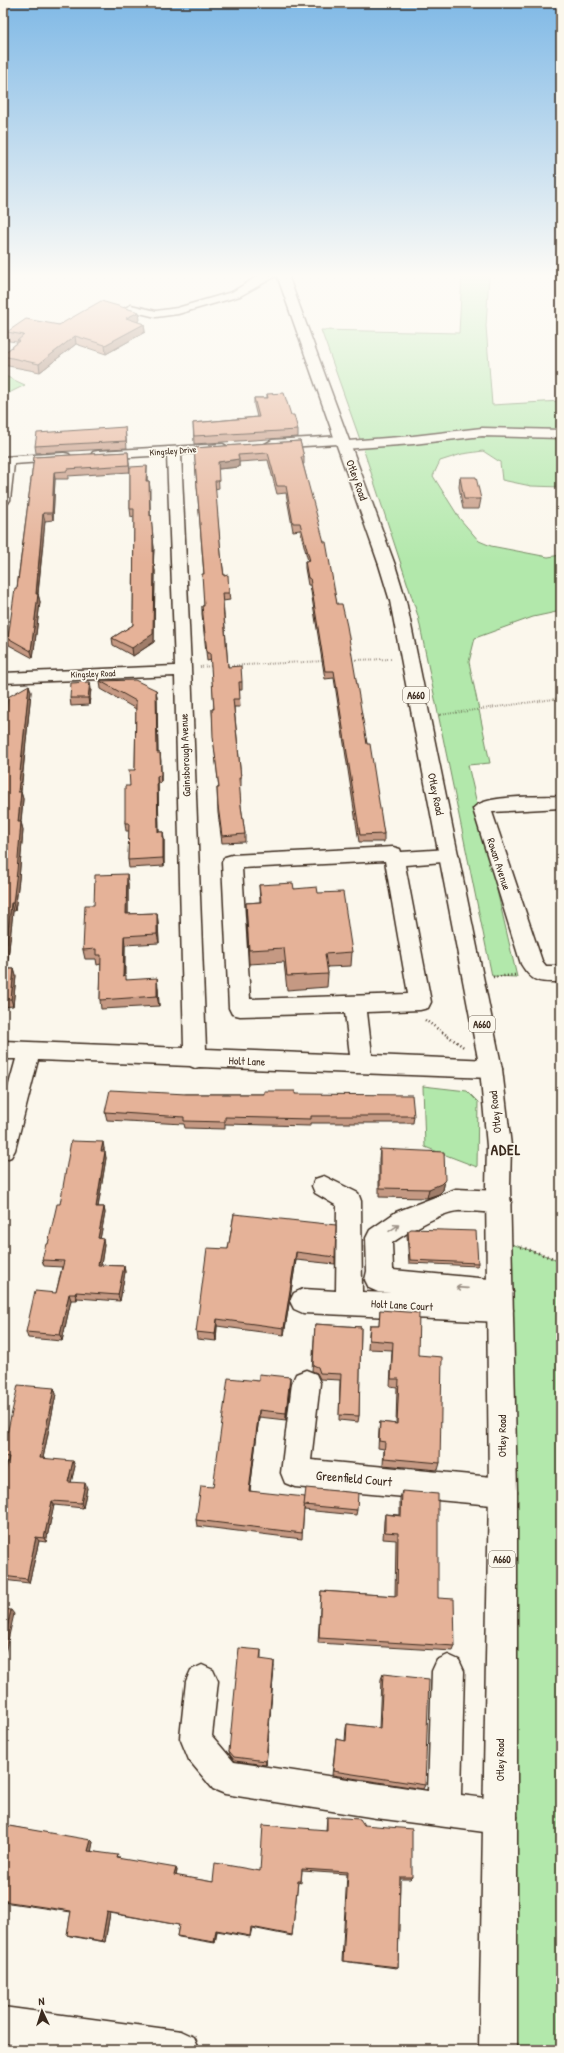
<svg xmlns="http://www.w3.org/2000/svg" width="564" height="2053" font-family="'Patrick Hand',sans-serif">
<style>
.green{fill:#b2e8ab;stroke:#768964}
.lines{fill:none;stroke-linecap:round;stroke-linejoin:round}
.minor-casing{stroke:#3b2a1e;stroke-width:3}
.highway-casing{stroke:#3b2a1e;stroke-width:3}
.path-far2{stroke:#3b2a1e;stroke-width:2;stroke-dasharray:0.5 2;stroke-linecap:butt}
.path-far1{stroke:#3b2a1e;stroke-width:2.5;stroke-dasharray:1 2.5;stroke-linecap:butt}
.path{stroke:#3b2a1e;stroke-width:3;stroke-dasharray:1 3.5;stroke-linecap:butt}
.minor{fill:#fbf7ec;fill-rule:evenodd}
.highway{fill:#fbf7ec;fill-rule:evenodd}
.wall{fill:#c59983;stroke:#3b2a1e}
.shaded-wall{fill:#a07d6a;stroke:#3b2a1e}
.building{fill:#e5b298;stroke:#3b2a1e}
.oneway{stroke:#9b9085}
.labels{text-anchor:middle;stroke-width:3.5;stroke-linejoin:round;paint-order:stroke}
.far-street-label{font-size:9px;fill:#3b2a1e;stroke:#fbf7ec}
.shield{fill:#fbf7ec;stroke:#75685c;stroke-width:1}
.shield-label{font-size:10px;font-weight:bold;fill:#3b2a1e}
.street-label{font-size:11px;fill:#3b2a1e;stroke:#fbf7ec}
.near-street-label{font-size:13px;fill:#3b2a1e;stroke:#fbf7ec}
.district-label{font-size:15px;font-weight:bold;letter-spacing:1px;fill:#3b2a1e;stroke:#fbf7ec}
</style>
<rect width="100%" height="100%" fill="#fbf7ec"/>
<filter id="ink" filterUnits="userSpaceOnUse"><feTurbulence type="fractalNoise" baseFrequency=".025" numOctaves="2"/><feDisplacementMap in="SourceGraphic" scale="8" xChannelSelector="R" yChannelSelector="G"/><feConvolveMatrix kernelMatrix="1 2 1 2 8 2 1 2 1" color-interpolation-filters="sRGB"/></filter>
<g filter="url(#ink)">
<g class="green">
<path d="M462,275h27l-3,51 6,79 69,-4v86l-30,-1 -29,-6 -2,-18 -17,-11 -21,3 -22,7 -7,15 27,43 19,22 12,5 57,11 13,-2v56l-28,6 -58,21 -6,24 21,101 -22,2 49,212 -25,-1 -74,-360 -55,-168 -42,-118 138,3z"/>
<path d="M3,375l22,10 -22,11z"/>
<path d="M423,1086l44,5 11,11 -1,65 -52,-20z"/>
<path d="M500,1240l61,21v789h-63z"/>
</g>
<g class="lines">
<defs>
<g id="minor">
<path d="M260,275h18l-38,21 -62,18 -22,3 -29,-7 -2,-2 6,-3 25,6 21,-3 55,-16z"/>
<path d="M482,428l79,2v8l-79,-2 -69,8 -69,5 -5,-1 -1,-4 -66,4 -7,-4 7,-4 70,-4 5,1 1,4 65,-5z"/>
<path d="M223,444l7,4 -2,3 -47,3 10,214 15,381 144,6 -5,-42 -105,3 -8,-2 -3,-6 -7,-146 3,-5 7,-2 161,-8 7,2 1,3 48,-3 7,2 3,5 -3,5 -51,4 26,137 -3,6 -8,2 -53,2 5,43 119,5 8,3 3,6 -3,6 -8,3 -292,-11 -4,1 -5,-2 -152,-6 -23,90 -4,7 -8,3v-54l13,-47h-13v-18l181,7 -9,-372 -172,7v-10l172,-7 -8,-211 -69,4 -5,-1 -2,-3 2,-3 5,-1zM385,861l23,133 -158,5 -8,-131z"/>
<path d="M64,453l5,1 2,3 -2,3 -55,4 -4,36 -2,3 -5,1v-47z"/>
<path d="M561,796v12l-69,4 50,149 4,5h15v16c-21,0 -28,2 -40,-18l-48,-155c9,-15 70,-12 88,-13z"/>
<path d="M324,1176l34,17 3,8 1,91 29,1 -13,-1 -9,-4 -4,-8 2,-9 -1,-33 4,-8 26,-18 60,-23 43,2 9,3 3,8 -3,8c-16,5 -33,0 -50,1 -17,1 -52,22 -66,32l1,27 107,10 9,4 4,8 -5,9 5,9 -4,9 -9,3 -197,-9 -9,-4 -4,-8 4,-8 9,-4 33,2 1,-85 -22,-13 -3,-7 3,-7z"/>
<path d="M306,1370l10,4 4,9 -9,77 192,18 10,4 4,10 -4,10 -10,4 -208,-19 -10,-4 -4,-10 11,-90 4,-9z"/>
<path d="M448,1655l11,5 5,11 -3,124 39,5 12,5 5,12 -5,12 -12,5 -124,-16 -151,-24 -12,-5 -24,-29 -9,-22 6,-57 5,-11 11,-5 11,5 5,11 -6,55 22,26 194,29 4,-120 5,-11z"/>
<path d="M3,2007l178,24 13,6 6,13h-150l-47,-7z"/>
</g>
<path id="highway" d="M277,275h11l107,290 11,36 96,468 9,77 -1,41 7,305v558h-38l10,-558 -3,-305 1,-41 -7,-77 -90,-468 -11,-36z"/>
</defs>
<use href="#minor" class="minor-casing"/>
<use href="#highway" class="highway-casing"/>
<g class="path-far2">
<path d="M350,660l41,-1"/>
<path d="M226,666l99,-5"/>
<path d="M200,667l13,-1"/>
<path d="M439,715l122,-17"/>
</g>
<g class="path-far1">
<path d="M493,977l22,-2"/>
<path d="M425,1020l40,28"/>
</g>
<path class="path" d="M521,1247l40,14"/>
<use href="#minor" class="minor"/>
<use href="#highway" class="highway"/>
</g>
<g class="wall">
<path d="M140,320l-3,2 7,2 1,8 -39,22 -30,-10 -36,28 -37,-7v-11l14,-11v-1l-8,-1 -2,-9 52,-7z"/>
<path d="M267,394l24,21 7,15v7l-104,7 -1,-21 64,-6 -3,-12v-7h13z"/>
<path d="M125,427l2,21 -91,5 -1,-7z"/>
<path d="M300,441l4,16v7h-1l34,140 30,140 17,90v8h-25l-25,-164 -9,1 -15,-94h-2l-3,-17v-7h3l-8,-31 -7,1 -7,-38 -9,1 -9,-34 -29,2v5l-21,2 1,19 -4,1 6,65 3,22 5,17 1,7 -7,1 5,66 14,15v8h-3l1,17h-6l7,71v8h-2l2,20 4,28v8l-23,1 -4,-30 -1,-25h2l-5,-44 -2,-35h2l-3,-49 -4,1 -5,-47v-8h2v-32l-10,-126z"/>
<path d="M128,452l2,20 17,2v7h2l1,35 4,32 -1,16 2,7 -1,71 -21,14 -20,-11 -1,-7 21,-13 1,-109 -3,1 -1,-8v-37l-62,4v3h-13l-2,41 -8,1 -7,73 2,8 -7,56 -24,-13 -1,-7 9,-50 17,-131z"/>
<path d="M460,477l21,22 -2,10h-16l-4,-22z"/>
<path d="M100,681l56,9 1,8 1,55h2l1,30h-3l1,49h4l1,8v26l-35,2 -1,-8 1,-29h-3l-1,-8 5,-37 5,-16 1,-61 -35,-20z"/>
<path d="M29,685l2,7 -10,100 2,7 -2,23 2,8 -4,49 -4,32h-2l-6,58h7l2,7 -3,30 -10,1v-263z"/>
<path d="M91,689l-2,16 -18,1 -1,-8z"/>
<path d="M128,883v31l29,-1 1,9 1,21 -34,2v31l1,4 32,7 1,19 -58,3 -1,-9 1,-36 -4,1 -1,-6h-11l-2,-9 11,-45z"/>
<path d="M259,885l35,4 24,4 34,59 -1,14 -24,1 1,7 -1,13 -40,3 -3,-28 -35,2 -3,-61 14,-1z"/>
<path d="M186,1094h109l119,22 -1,7h-103v3l-85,-2v5l-40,-1 -1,-4 -77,-4 -2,-8z"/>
<path d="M104,1148v3l2,7 -8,49h6l1,6 -5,26 4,6 -3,20 23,1 1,6 -5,29 -43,-3v2h-6l-9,41 -34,-3 -2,-6 30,-39 6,-26 -18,-1 -2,-6 6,-16 12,-40z"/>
<path d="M380,1149l65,31 -2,10 -4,4 -12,4 -48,-1v-38z"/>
<path d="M234,1214l101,43v7l-39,-4 -12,75 -67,-9 -1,15 -19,-2 -1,-7 32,-83z"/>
<path d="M408,1231l70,32v3l-69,-3 -2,-28z"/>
<path d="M380,1310l38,45 22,108 -2,7 -55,-5 1,-16 -6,-1 1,-18 1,-8 16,2 1,-37 -7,-1 2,-36 -24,-1 1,-16 1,-8h9z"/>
<path d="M315,1324l46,3 -2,89 -1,6 -19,-2 1,-40 -20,-1 -3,-6 -5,-2z"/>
<path d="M290,1377v7l-4,36 -27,-3 -9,74 107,19 -1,5 -52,-5v-4l-2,33 -105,-13 -1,-6 17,-33 46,-106z"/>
<path d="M54,1388l2,6 -13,64 32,8 -4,16 16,6 -4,20 -29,-3 -8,37 -7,-1 -10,42 -26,-3v-99l5,-19 -3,-1 -2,-3v-6z"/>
<path d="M402,1491l36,107 17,48 -2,5 -135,-8 3,-52 74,5 1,-56 -13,-1 1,-18 1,-7 15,1v-17z"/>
<path d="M261,1650v9l13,7 -8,99 -31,-4 -5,-6 -1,-4z"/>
<path d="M383,1674l42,111 -2,4 -91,-14 4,-36 9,2 1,-13 1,-4 32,4 2,-49z"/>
<path d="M327,1817l37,8 48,52 -2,2h-10l-2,88 -2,1 -54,-7 5,-87 -45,-3 -1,12 -3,-1 -6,54 -40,-8 -2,9 -33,-6 -2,12 -36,-6 -2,-1 2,-11 -69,-12 -5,29 -35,-6 -3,-1 4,-23 -68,-10v-77l90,17 -2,9 29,7v1l57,11 -1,6 37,6 47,-11 66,-41z"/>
</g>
<g class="shaded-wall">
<path d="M139,312l1,8 -13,7 -1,-9z"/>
<path d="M144,324l1,8 -39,22 -1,-9z"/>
<path d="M75,336l1,8 -36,28 -1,-8z"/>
<path d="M239,459v8l-21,2v-7z"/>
<path d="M147,466v22l-1,-7z"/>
<path d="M54,472l1,7 -2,41 -1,-7z"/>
<path d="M149,481l1,7v35v-7z"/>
<path d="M43,513l2,8 -8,81 -1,-8z"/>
<path d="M151,515l3,33 -1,23v-7z"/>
<path d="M154,564l1,7 -1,71 -21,14 -1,-8z"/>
<path d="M38,594l2,8 -7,56 -2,-7z"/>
<path d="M90,682l1,7 -2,16 -1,-7z"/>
<path d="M29,685l2,7 -11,107 -2,-7z"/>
<path d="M156,690l1,8 1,63 -1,-8z"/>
<path d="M160,753l1,8v22v-8z"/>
<path d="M157,776l1,7 1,57 -1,-8z"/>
<path d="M21,792l2,7 -3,31 -2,-8z"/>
<path d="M21,822l2,8 -4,49 -4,32 -2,-8z"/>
<path d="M163,832l1,8v26l-1,-8z"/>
<path d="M127,874l1,9v41l-2,-10z"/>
<path d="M11,903l2,8 -7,66 -2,-8z"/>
<path d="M157,913l1,9 1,21 -2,-9z"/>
<path d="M124,936l1,9 -1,40 -1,-9z"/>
<path d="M14,969l2,7 -3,30 -2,-7z"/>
<path d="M157,978l1,9 1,19 -2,-10z"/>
<path d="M103,1142l1,6 -1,9 -2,-6z"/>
<path d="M105,1151l1,7 -9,55 -1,-6z"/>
<path d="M445,1180l-2,10 -4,4 -12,4 2,-9z"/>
<path d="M104,1207l1,6 -6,32 -1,-7z"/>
<path d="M103,1239l1,6 -4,26 -2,-6z"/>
<path d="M296,1252v8l-12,75v-7z"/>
<path d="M124,1266l1,6 -5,29 -2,-6z"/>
<path d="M76,1292l1,6v2l-2,-6z"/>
<path d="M69,1294l2,6 -9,41 -2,-6z"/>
<path d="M217,1319v7l-1,15 -1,-7z"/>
<path d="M290,1377v7l-4,36v-7z"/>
<path d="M54,1388l2,6 -14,69 -2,-5z"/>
<path d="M259,1410v7l-10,80v-6z"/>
<path d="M73,1461l2,5 -5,21 -2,-5z"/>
<path d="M85,1483l2,5 -4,20 -2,-5z"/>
<path d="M52,1501l2,4 -8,37 -2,-4z"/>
<path d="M36,1537l3,4 -10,42 -2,-4z"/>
<path d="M11,1610l3,4 -11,48v-17z"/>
<path d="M274,1661v5l-8,99v-4z"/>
<path d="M91,1840l2,2 -2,11 -3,-2z"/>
<path d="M176,1868l1,2 -1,7 -2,-2z"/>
<path d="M107,1912l3,1 -5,29 -3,-1z"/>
<path d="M216,1930l1,1 -2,12 -1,-1z"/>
</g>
<g class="building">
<path d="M101,301l38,11 -13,6 18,6 -39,21 -30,-9 -36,28 -36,-8v-2l17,-13h-3l7,-6 -17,-3 19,-13 33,6z"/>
<path d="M284,393l7,22h3l4,15 -104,6 -1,-13 66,-6 -5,-19h14l-1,-4z"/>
<path d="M125,427l1,14 -91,5 2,-13z"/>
<path d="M300,441l4,16h-3l23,85h2l11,62h5l5,22 20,118h3l14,90 -24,1 -26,-164h-9l-15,-93h-2l-3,-17h5l-10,-38h-7l-7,-37h-9l-9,-33 -30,2 1,4 -21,3 1,19h-4l6,73 3,22 4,-1 1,18h-7l6,74 13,-1 1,16h-3l1,17h-7l8,79h-2l2,28 4,28 -23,2 -4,-30 -1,-18h2l-6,-51 -1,-28h2l-4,-56h-3l-5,-47h2l-2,-32h2l-10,-126z"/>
<path d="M128,452l1,13 -62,4v2l-13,1 -2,41h-9l-7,81h2l-7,57 -23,-13 7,-50h2l17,-131z"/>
<path d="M147,466l-1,15h3l1,35 1,-1 2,25v24h1l-1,70 -21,14 -20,-10 21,-13 1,-116h-4v-42z"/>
<path d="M460,477h16l5,22h-17z"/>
<path d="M135,680l21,10 1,63h3l1,22 -4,1 1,56h5v26l-35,2 1,-37h-4v-37h5l-1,-16h6l1,-69 -36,-20z"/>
<path d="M90,682l-2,16h-18l1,-15z"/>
<path d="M29,685l-11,107h3l-3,30h3l-4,49 -4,32h-2l-7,66h10l-3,30h-8v-255l5,-47z"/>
<path d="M127,874l-1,40 31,-1v21l-33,2 -1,40 3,-1v5l31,-2v18l-57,4 1,-45h-5v-6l-13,1 2,-45h9l1,-30z"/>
<path d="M293,883l1,6 23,-2 1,6 25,-1 9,60 -27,2 3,20 -41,2 -3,-28 -35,2 -3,-47 15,-1 -2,-17z"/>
<path d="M110,1090l76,4h78v-3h31v3l117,1 2,21h-103v3l-86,-2v5l-41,-1v-4l-79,-5z"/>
<path d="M71,1141l32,1 -2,9h4l-9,56h8l-6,31 5,1 -5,26 26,1 -6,29 -42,-3 -1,2h-6l-9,41 -34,-3 9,-41 21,2 8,-32 -22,-1 4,-16h2l9,-40h3z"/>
<path d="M380,1149l64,3 1,28 -4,4 -12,5 -49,-1z"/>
<path d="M234,1214l102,11 -1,32 -39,-5 -12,76 -67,-9 -2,15 -19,-2 11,-84 21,1z"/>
<path d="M411,1229l65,2 2,32 -68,-3 -2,-29z"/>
<path d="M380,1310l39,3 -1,42 24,2 -2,106 -56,-5 1,-16 -6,-1 1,-19 17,2 2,-45h-8l2,-37 -24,-2 1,-15h9z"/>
<path d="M315,1324l46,3 -2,89 -20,-1 2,-41 -21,-1 -2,-6 -5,-2z"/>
<path d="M259,1374l31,3 -4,36 -27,-3 -10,81 56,6 -3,36 -106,-13 5,-34 12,1 15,-109 31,3z"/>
<path d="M18,1385l36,3 -14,70 33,3 -5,21 17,1 -4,20 -29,-2 -8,37 -8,-1 -9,42 -24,-3v-95l6,-24 -6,-1v-4z"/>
<path d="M306,1488l52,5 -1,17 -53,-5z"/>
<path d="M402,1491l36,3v104l16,1 1,47 -136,-8 2,-47 76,5 1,-63 -13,-1v-18l16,2z"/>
<path d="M3,1609l8,1 -8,35z"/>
<path d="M239,1648l22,2 -1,9 14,2 -8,100 -32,-4 -5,-6z"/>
<path d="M383,1674l46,5 -4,106 -92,-14 3,-32 10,2 1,-17 33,4z"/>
<path d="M327,1817l33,2 4,6 48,4v48h-12l-2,90 -55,-6 5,-89 -46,-3 -1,12h-3l-6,54 -41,-8 -1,9 -34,-6 -2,12 -37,-6 2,-11 -72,-13 -5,29 -35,-6 4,-24 -68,-10v-76l88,15 -3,11 30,4 -1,3 59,10 -2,7 39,7 2,-19 45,8 3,-46 64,5z"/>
</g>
<defs><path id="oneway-shaft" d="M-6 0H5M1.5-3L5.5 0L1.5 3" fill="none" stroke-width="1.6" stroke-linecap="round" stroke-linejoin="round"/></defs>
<g class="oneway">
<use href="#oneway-shaft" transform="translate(394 1228) rotate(-34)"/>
<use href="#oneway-shaft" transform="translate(462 1288) rotate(-176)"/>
</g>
</g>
<linearGradient id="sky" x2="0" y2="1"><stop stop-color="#80b9e6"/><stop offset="0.49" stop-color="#fdfbf6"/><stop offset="1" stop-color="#fdfbf6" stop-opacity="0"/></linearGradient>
<rect width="564" height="563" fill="url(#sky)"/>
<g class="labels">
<g class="far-street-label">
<text transform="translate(173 451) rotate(-4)" y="3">Kingsley Drive</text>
<text transform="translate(93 674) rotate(-2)" y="3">Kingsley Road</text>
</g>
<g class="shield">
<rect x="403" y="687" width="26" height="16" rx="3"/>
<rect x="469" y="1016" width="26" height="16" rx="3"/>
<rect x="489" y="1551" width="26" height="16" rx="3"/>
</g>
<g class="shield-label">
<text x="416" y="699">A660</text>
<text x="482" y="1028">A660</text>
<text x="502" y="1563">A660</text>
</g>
<g class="street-label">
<text transform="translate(357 480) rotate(70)" y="4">Otley Road</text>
<text transform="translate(185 755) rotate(-92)" y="4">Gainsborough Avenue</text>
<text transform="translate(436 794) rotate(78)" y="4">Otley Road</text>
<text transform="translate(499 864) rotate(72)" y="4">Rowan Avenue</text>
<text transform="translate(247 1061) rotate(2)" y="4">Holt Lane</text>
<text transform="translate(495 1112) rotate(-96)" y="4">Otley Road</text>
<text transform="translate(402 1305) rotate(3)" y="4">Holt Lane Court</text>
<text transform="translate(502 1436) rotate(-90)" y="4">Otley Road</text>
<text transform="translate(500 1760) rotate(-90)" y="4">Otley Road</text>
</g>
<g class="near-street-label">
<text transform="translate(354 1478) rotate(5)" y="5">Greenfield Court</text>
</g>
<g class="district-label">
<text x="506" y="1155">ADEL</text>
</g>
</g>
<rect width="564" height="2053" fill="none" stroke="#fbf7ec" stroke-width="16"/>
<rect x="8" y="8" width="548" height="2037" fill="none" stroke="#3b2a1e" stroke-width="1.5" filter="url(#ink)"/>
<g transform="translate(42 2011) rotate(356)" stroke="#fbf7ec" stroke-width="3" paint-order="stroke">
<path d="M0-3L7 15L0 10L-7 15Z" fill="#3b2a1e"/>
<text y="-6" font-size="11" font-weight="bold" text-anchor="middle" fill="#3b2a1e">N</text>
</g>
</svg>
